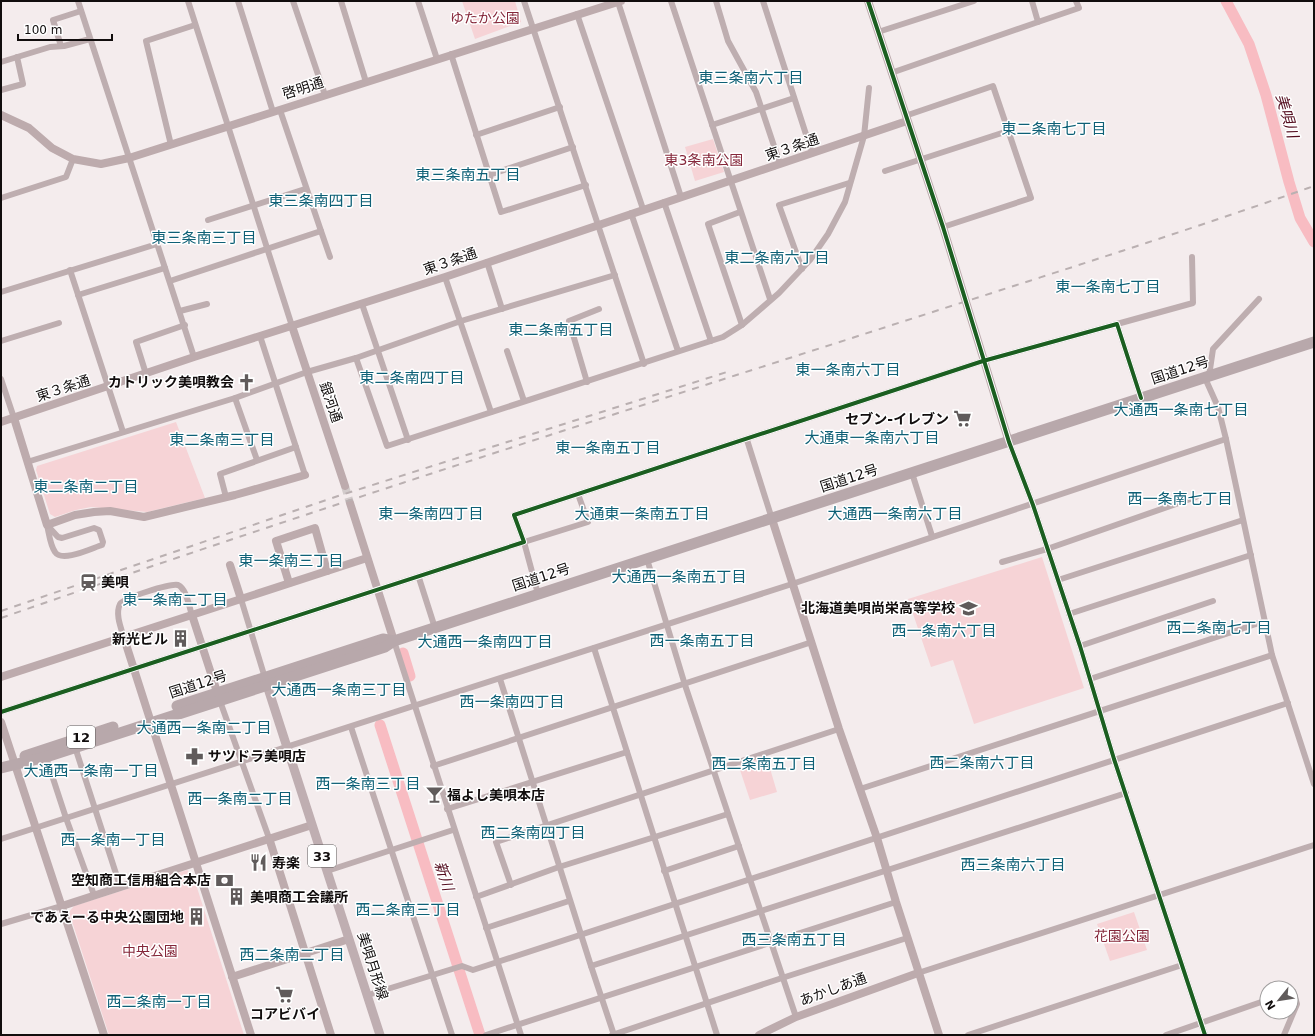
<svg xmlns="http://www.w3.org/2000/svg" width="1315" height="1036" font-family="'DejaVu Sans','Noto Sans JP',sans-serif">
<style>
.green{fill:#f6d3d6}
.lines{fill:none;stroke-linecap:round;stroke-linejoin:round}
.river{stroke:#f8bcc2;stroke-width:11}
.secondary-tunnel{stroke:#d2cbcb;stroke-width:8;stroke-dasharray:8 4;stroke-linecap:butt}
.street{stroke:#beaeb0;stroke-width:6}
.secondary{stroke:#bdabad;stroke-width:8}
.primary{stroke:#bfaeb1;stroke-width:9}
.highway{stroke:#b8a8ab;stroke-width:11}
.rail{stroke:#bab0b1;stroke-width:2;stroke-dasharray:7 7;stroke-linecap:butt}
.cycleway-casing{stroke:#fff;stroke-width:6}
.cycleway{stroke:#1b5e20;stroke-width:4}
.labels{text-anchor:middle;stroke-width:3;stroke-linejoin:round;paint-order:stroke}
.shield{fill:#fff;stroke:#585656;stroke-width:1}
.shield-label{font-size:13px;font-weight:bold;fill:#110d0d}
.park-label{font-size:14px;fill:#85273a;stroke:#fff}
.street-label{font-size:14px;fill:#110d0d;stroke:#fff}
.poi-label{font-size:14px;font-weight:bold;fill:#110d0d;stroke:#fff;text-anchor:end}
.neighbourhood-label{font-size:15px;fill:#0e6076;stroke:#fff}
.water-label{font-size:15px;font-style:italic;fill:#530c1e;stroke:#fff}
</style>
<rect width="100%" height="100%" fill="#f4eced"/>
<g class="green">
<path d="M462,1h53l6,21 -46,17z"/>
<path d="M713,139l11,33 -29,9 -10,-34z"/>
<path d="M176,422l29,76 -58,14 -56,-5 -15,3 -21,7 -5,-3 -14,-44 1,-4z"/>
<path d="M1042,557l42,131 -110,36 -21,-64 -22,7 -23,-68z"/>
<path d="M766,755l11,37 -27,8 -12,-36z"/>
<path d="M187,870l6,5 51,160h-135l-40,-123 5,-6z"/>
<path d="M1134,912l13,38 -37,11 -13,-37z"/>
</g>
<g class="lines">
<g class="river">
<path d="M1226,1l23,43 17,51 23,87 11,36 14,24"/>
<path d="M403,653l7,23"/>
<path d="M380,725l100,310"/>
</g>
<path class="secondary-tunnel" d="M345,486l5,17"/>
<g class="street">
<path d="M78,1l116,356"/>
<path d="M188,1l104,325"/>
<path d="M238,1l35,111"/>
<path d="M293,1l32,94"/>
<path d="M341,1l25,81"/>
<path d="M418,1l19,58"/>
<path d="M524,1l120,363"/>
<path d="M671,1l99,298"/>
<path d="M716,1l12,40 28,51 24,72"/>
<path d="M763,1l49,152"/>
<path d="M618,2l63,195"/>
<path d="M577,14l66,195"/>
<path d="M1038,22l41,-14 -3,-7"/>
<path d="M878,32l96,-31"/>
<path d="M61,46l-8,-26 28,-9"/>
<path d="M451,54l50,158 85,-27"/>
<path d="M1,62l49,-15 14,-1 26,-7"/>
<path d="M891,73l147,-51 -6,-21"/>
<path d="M1,90l22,-6 -6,-27"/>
<path d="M905,116l88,-30 38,112 -88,29"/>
<path d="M712,125l82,-27"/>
<path d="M476,135l84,-28"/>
<path d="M171,145l-25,-104 49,-16"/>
<path d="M885,171l123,-40"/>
<path d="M489,175l84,-28"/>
<path d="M1,198l65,-21 7,-18"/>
<path d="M664,202l47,139"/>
<path d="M740,212l-32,12 34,101"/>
<path d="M631,213l47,138"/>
<path d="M208,220l97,-31"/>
<path d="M321,231l9,26"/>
<path d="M487,262l15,47"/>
<path d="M802,269l-23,-64 70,-22"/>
<path d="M70,270l53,162"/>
<path d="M445,277l46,135"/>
<path d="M170,281l151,-50 -41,-121"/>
<path d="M1,292l156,-48"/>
<path d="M78,295l87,-27"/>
<path d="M362,304l46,136"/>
<path d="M180,311l27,-7"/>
<path d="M1117,324l76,-21 -1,-46"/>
<path d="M260,336l45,139"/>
<path d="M1,341l58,-18"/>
<path d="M507,351l17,50"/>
<path d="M356,358l31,88 336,-109 19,-12 37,-32 31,-33 18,-26 17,-32 19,-66 5,-48"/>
<path d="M146,374l-10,-32 49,-17"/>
<path d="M1209,376l4,-27 46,-50"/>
<path d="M1205,378l13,29 8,32 46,216 42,129"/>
<path d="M1,379l13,39"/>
<path d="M587,382l-18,-61 30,-12"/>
<path d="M235,398l22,62"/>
<path d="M747,440l25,79"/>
<path d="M1009,442l24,63 47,141 34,113 91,276"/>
<path d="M27,462l208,-64 72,-26 49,-14 105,-37 154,-46"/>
<path d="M912,473l20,63"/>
<path d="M226,497l-6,-23 76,-27"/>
<path d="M47,525l11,12 4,1 32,-10 5,2 4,12 -1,3c-10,3 -40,18 -47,7 -5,-7 -6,-19 -8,-27z"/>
<path d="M647,559l38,126 111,332"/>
<path d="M1002,562l45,-13 149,-52"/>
<path d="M419,578l16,50"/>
<path d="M1058,580l185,-60"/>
<path d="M538,594l-14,-52 64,-20 -10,-28"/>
<path d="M241,599l24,79"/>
<path d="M1069,614l182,-59"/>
<path d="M124,638c-3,-10 -9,-24 -4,-34 3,-6 51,-21 58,-19 9,4 11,22 14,30"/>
<path d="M394,641l127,394"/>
<path d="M1080,646l133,-45"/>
<path d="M594,648l123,387"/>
<path d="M500,679l91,287"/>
<path d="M1090,679l175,-58"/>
<path d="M220,701l49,137"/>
<path d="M1,712l523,-170 -10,-27 469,-154 134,-37 24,74"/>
<path d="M351,727l101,308"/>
<path d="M75,747l45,139"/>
<path d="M46,757l20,61 28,77"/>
<path d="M433,766l379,-124"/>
<path d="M860,789l412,-134"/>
<path d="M447,809l180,-57"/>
<path d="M1,839l791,-255 434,-145"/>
<path d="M327,871l126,-41"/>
<path d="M664,871l75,-25"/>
<path d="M511,885l-15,-43 343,-113"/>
<path d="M476,897l83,-30 169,-53"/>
<path d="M1,924l61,-18"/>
<path d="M486,928l83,-27"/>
<path d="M918,973l396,-128"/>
<path d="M368,995l94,-29 11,4 815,-267"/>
<path d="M486,1035l410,-133"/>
<path d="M612,1035l170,-57 125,-40"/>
<path d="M614,1035l-23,-69 535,-173"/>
<path d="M968,1035l214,-70"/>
<path d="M1166,1035l101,-35"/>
<path d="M1284,1035l13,-31 -4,-13 -2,1"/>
</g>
<g class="secondary">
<path d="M868,1l75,226 66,215"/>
<path d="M1,115l28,13 23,20 21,11 28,5 28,-6 492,-157"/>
<path d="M292,326l53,160"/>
<path d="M14,418l33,107 28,-10 19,-3 16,-1 34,6 91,-22 70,-20"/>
<path d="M1,422l193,-65 251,-80 462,-156"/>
<path d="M350,503l44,138"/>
<path d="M772,519l67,210 38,109 19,64 43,133"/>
<path d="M230,565l11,34"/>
<path d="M289,583l-13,-42 39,-13 12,43"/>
<path d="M192,615l27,83"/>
<path d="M124,638l127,397"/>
<path d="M1,677l366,-119"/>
<path d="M1,722l103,313"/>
<path d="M269,838l62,197"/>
<path d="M62,906l250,-81"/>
<path d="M232,977l117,-38"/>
<path d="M759,1035l37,-18 122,-44"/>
</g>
<path class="primary" d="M265,679l115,356"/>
<g class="highway">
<path d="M177,706l206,-67 11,2"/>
<path d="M25,756l88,-29"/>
<path d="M1,768l45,-11 339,-110 9,-6 920,-299"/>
</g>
<g class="rail">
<path d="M1,611l337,-115 389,-124"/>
<path d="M1,618c282,-98 567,-189 851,-280 154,-50 309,-98 462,-152"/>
</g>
<defs>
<g id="cycleway">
<path d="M868,1l75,226 66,215 24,63 47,141 34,113 91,276"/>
<path d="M1,712l523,-170 -10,-27 469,-154 134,-37 24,74"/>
</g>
</defs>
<use href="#cycleway" class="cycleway-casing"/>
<use href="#cycleway" class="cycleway"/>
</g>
<defs>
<symbol id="church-bare" viewBox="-9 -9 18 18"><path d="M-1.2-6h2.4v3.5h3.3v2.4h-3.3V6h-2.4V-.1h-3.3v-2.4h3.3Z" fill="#605b5b" stroke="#fff" stroke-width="2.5" paint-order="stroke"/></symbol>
<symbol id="supermarket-bare" viewBox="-9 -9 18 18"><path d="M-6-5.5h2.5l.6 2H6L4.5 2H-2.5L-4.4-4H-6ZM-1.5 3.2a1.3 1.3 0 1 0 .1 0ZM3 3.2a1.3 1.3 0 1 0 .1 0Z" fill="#605b5b" stroke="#fff" stroke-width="2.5" paint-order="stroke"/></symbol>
<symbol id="station-bare" viewBox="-9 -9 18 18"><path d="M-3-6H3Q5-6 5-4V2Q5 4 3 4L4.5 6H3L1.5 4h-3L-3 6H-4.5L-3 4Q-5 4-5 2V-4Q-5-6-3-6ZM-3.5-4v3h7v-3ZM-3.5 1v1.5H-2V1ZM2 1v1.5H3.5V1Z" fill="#605b5b" stroke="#fff" stroke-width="2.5" paint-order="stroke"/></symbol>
<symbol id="school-bare" viewBox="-9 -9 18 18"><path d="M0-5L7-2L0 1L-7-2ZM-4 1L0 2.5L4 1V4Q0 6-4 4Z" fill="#605b5b" stroke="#fff" stroke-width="2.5" paint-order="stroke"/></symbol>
<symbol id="building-bare" viewBox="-9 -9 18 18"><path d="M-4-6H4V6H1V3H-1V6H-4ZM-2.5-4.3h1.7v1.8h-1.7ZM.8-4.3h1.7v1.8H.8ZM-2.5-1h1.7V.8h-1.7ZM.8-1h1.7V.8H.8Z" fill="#605b5b" stroke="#fff" stroke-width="2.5" paint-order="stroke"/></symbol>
<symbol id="pharmacy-bare" viewBox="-9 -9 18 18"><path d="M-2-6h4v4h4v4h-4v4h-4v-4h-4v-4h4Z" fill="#605b5b" stroke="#fff" stroke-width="2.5" paint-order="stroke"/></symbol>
<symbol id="bar-bare" viewBox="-9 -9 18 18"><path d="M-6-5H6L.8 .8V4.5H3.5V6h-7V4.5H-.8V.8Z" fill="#605b5b" stroke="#fff" stroke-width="2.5" paint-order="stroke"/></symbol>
<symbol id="restaurant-bare" viewBox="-9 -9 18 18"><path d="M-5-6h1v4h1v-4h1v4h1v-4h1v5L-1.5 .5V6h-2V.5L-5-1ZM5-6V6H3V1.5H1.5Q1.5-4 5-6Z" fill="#605b5b" stroke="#fff" stroke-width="2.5" paint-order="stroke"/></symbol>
<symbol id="bank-bare" viewBox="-9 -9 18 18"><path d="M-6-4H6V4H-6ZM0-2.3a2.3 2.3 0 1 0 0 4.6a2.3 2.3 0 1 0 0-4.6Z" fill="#605b5b" stroke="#fff" stroke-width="2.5" paint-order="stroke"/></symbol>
</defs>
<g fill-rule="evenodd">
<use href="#church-bare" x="234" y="370" width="25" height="25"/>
<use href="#supermarket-bare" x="950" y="406" width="25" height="25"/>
<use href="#station-bare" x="76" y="570" width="25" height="25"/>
<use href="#school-bare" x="956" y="596" width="25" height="25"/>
<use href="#building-bare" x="168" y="626" width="25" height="25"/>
<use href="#pharmacy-bare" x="182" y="744" width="25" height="25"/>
<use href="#bar-bare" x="422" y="782" width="25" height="25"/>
<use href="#restaurant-bare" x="246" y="850" width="25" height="25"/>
<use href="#bank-bare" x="212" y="868" width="25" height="25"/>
<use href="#building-bare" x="224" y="884" width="25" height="25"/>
<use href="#building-bare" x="184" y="904" width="25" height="25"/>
<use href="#supermarket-bare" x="272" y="982" width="25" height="25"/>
</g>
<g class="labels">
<g class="shield">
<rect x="67" y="726" width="28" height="22" rx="3"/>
<rect x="308" y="845" width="28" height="22" rx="3"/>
</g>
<g class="shield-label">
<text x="81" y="742">12</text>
<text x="322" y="861">33</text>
</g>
<g class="park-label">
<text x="485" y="23">ゆたか公園</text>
<text x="704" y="165">東3条南公園</text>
<text x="1122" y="941">花園公園</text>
<text x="150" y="956">中央公園</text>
</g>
<g class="street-label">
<text transform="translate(303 88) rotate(-18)" y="5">啓明通</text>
<text transform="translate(792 147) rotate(-19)" y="5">東３条通</text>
<text transform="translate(450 261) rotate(-19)" y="5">東３条通</text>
<text transform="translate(1180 370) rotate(-18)" y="5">国道12号</text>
<text transform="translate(63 388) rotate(-18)" y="5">東３条通</text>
<text transform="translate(331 402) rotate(71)" y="5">銀河通</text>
<text transform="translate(849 478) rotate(-18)" y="5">国道12号</text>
<text transform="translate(541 577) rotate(-18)" y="5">国道12号</text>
<text transform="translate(198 684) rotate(-18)" y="5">国道12号</text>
<text transform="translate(373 966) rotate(72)" y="5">美唄月形線</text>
<text transform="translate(833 989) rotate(-20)" y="5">あかしあ通</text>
</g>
<g class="poi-label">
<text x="234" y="387">カトリック美唄教会</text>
<text x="949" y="424">セブン-イレブン</text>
<text x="101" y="587" text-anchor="start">美唄</text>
<text x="955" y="613">北海道美唄尚栄高等学校</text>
<text x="168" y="644">新光ビル</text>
<text x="208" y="761" text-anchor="start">サツドラ美唄店</text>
<text x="447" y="800" text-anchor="start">福よし美唄本店</text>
<text x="272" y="868" text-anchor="start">寿楽</text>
<text x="211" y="885">空知商工信用組合本店</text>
<text x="250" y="902" text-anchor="start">美唄商工会議所</text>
<text x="184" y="922">であえーる中央公園団地</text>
<text x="285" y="1019" text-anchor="middle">コアビバイ</text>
</g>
<g class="neighbourhood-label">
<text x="751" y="83">東三条南六丁目</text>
<text x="1054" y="134">東二条南七丁目</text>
<text x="468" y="180">東三条南五丁目</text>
<text x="321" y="206">東三条南四丁目</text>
<text x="204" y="243">東三条南三丁目</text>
<text x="777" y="263">東二条南六丁目</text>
<text x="1108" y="292">東一条南七丁目</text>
<text x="561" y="335">東二条南五丁目</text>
<text x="848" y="375">東一条南六丁目</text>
<text x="412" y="383">東二条南四丁目</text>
<text x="1181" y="415">大通西一条南七丁目</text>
<text x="872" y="443">大通東一条南六丁目</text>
<text x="222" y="445">東二条南三丁目</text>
<text x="608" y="453">東一条南五丁目</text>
<text x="86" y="492">東二条南二丁目</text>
<text x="1180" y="504">西一条南七丁目</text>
<text x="431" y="519">東一条南四丁目</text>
<text x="642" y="519">大通東一条南五丁目</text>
<text x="895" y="519">大通西一条南六丁目</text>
<text x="291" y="566">東一条南三丁目</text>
<text x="679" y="582">大通西一条南五丁目</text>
<text x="175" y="605">東一条南二丁目</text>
<text x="1219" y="633">西二条南七丁目</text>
<text x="944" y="636">西一条南六丁目</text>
<text x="702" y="646">西一条南五丁目</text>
<text x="485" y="647">大通西一条南四丁目</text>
<text x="339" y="695">大通西一条南三丁目</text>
<text x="512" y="707">西一条南四丁目</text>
<text x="204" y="733">大通西一条南二丁目</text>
<text x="982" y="768">西二条南六丁目</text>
<text x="764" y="769">西二条南五丁目</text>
<text x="91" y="776">大通西一条南一丁目</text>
<text x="368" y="789">西一条南三丁目</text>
<text x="240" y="804">西一条南二丁目</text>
<text x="533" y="838">西二条南四丁目</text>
<text x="113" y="845">西一条南一丁目</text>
<text x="1013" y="870">西三条南六丁目</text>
<text x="408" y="915">西二条南三丁目</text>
<text x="794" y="945">西三条南五丁目</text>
<text x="292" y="960">西二条南二丁目</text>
<text x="159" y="1007">西二条南一丁目</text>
</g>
<g class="water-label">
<text transform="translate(1287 116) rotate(74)" y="5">美唄川</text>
<text transform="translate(444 876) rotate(72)" y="5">新川</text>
</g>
</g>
<rect width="1315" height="1036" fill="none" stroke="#110d0d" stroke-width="4"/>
<g transform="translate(1279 1000) rotate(240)"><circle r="19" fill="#ffffff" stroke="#a09e9e"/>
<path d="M0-3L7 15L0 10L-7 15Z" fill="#605b5b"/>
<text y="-6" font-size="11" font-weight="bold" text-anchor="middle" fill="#110d0d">N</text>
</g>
<path d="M18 34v6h94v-6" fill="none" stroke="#110d0d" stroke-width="2"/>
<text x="24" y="34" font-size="12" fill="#110d0d" stroke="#ffffff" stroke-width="3" paint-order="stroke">100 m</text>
</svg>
